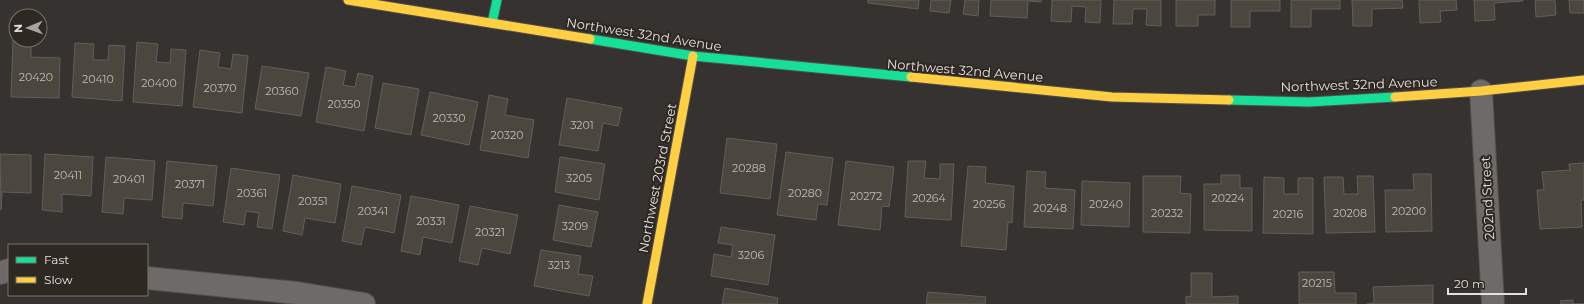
<svg xmlns="http://www.w3.org/2000/svg" width="1584" height="304" font-family="Montserrat,sans-serif">
<style>
.building{fill:#4c473e;stroke:#615f5d}
.lines{fill:none;stroke-linecap:round;stroke-linejoin:round}
.street-casing{stroke:#514e4c;stroke-width:24}
.fast-casing{stroke:#514e4c;stroke-width:11}
.slow-casing{stroke:#514e4c;stroke-width:11}
.street{stroke:#6d6a68;stroke-width:22}
.fast{stroke:#16e098;stroke-width:9}
.slow{stroke:#ffcf43;stroke-width:9}
.labels{text-anchor:middle;stroke-width:4;stroke-linejoin:round;paint-order:stroke}
.number-label{font-size:11px;fill:#bebab5}
.street-label{font-size:13px;fill:#e4e0dd;stroke:#2e2823}
</style>
<rect width="100%" height="100%" fill="#353230"/>
<g class="building">
<path d="M868,0h51l-1,9 -50,-6z"/>
<path d="M931,0h20l-2,13 -19,-2z"/>
<path d="M965,0h14l-1,16 -15,-2z"/>
<path d="M991,0h50v2l-13,-1 -1,17 -37,-2z"/>
<path d="M1052,0h49l-1,23 -15,-1 1,-15 -14,-1 -1,16 -20,-1z"/>
<path d="M1114,0h47v26l-15,-1 1,-16h-14l-1,15h-19z"/>
<path d="M1176,0h39v15h-17v11h-22z"/>
<path d="M1231,0h49v11h-30v16h-19z"/>
<path d="M1291,0h49v9h-29v18h-20z"/>
<path d="M1352,0h50l1,8 -31,1v17h-19z"/>
<path d="M1419,0h37l1,10 -17,1 1,11 -21,1z"/>
<path d="M1474,0h49v1l-29,2 1,17 -20,1z"/>
<path d="M1535,0h20l1,15 -20,2z"/>
<path d="M1569,0h15v13h-14z"/>
<path d="M13,40l18,1v16l29,1 -1,40 -48,-1z"/>
<path d="M137,42l21,2 -2,18 14,1 1,-14 15,1 -4,56 -49,-4z"/>
<path d="M75,43l19,1 -1,16h15l1,-15 16,1 -3,55 -50,-4z"/>
<path d="M200,50l20,3 -2,14 13,2 2,-15 15,2 -6,57 -49,-6z"/>
<path d="M262,66l47,7 -8,43 -46,-7z"/>
<path d="M326,67l20,4 -3,14 12,2 3,-14 15,3 -9,55 -48,-9z"/>
<path d="M383,83l36,6 -8,46 -36,-7z"/>
<path d="M430,92l48,10 -9,43 -48,-10z"/>
<path d="M489,95l19,4 -3,16 29,5 -6,38 -48,-8z"/>
<path d="M567,98l55,10 -4,18 -15,-3 -5,28 -39,-6z"/>
<path d="M727,138l50,6 -7,55 -50,-6z"/>
<path d="M786,152l47,6 -6,47 -9,-1 -2,16 -39,-5z"/>
<path d="M0,154l31,1v38l-29,-1 -1,18z"/>
<path d="M45,154l48,3 -2,39 -29,-2v18l-20,-2z"/>
<path d="M106,157l49,4 -3,39 -28,-2 -1,16 -21,-2z"/>
<path d="M560,157l45,7 -6,36 -44,-8z"/>
<path d="M167,161l50,5 -4,40 -30,-3 -1,16 -20,-2z"/>
<path d="M846,161l48,6 -5,40 -7,-1 -2,24 -42,-5z"/>
<path d="M908,161h18l-2,17 16,1v-15h14l-3,56 -46,-3z"/>
<path d="M1584,163v37h-3l1,27 -42,2 -3,-39h7l-2,-18 28,-2 -1,-6z"/>
<path d="M968,166l18,1 -1,16 29,3 -2,37 -4,-1 -2,28 -45,-4z"/>
<path d="M231,168l49,7 -8,54 -15,-2 2,-14 -13,-2 -2,14 -21,-3z"/>
<path d="M1027,171l19,1 -1,16 30,2 -2,39 -49,-2z"/>
<path d="M1413,174h18l1,57 -46,1 -1,-42h29z"/>
<path d="M293,175l48,9 -6,39 -30,-5 -3,17 -19,-4z"/>
<path d="M1221,175h19v13h12v43l-48,-1v-46h17z"/>
<path d="M1143,176h38l-1,17 11,1 -1,39 -47,-1z"/>
<path d="M1357,176h16l2,56 -49,1 -2,-56h19l1,17h14z"/>
<path d="M1264,177l20,1v16h14v-16h15v56l-50,-1z"/>
<path d="M1082,181l48,2 -1,44 -48,-2z"/>
<path d="M352,186l49,9 -7,38 -29,-6 -4,18 -19,-4z"/>
<path d="M411,196l48,9 -7,38 -29,-6 -3,18 -19,-4z"/>
<path d="M559,205l39,7 -7,35 -38,-7z"/>
<path d="M470,206l48,9 -8,39 -28,-6 -4,17 -19,-4z"/>
<path d="M721,227l54,8 -7,50 -57,-9 3,-22 17,3 2,-12 -15,-2z"/>
<path d="M541,250l40,6 -3,18 15,2 -4,20 -55,-10z"/>
<path d="M1299,272h35l1,21h21v11h-57z"/>
<path d="M1191,273h21v24l26,-1v8h-52v-8l5,1z"/>
<path d="M1433,285v19h-66l7,-1 -1,-16z"/>
<path d="M725,288l53,10 -1,6h-55z"/>
<path d="M928,292l58,5 -1,7h-59z"/>
<path d="M1573,300v4h11h-23l-1,-3z"/>
</g>
<g class="lines">
<defs>
<g id="street">
<path d="M1481,91l12,213"/>
<path d="M0,273l9,-3"/>
<path d="M147,278l150,15 67,11"/>
</g>
<g id="fast">
<path d="M492,23l5,-23"/>
<path d="M590,39l103,17 218,21"/>
<path d="M1229,100l80,2 86,-5"/>
</g>
<g id="slow">
<path d="M348,0l242,39"/>
<path d="M911,77l201,20 117,3"/>
<path d="M1395,97l86,-6 103,-11"/>
<path d="M647,304l46,-248"/>
</g>
</defs>
<use href="#street" class="street-casing"/>
<use href="#fast" class="fast-casing"/>
<use href="#slow" class="slow-casing"/>
<use href="#street" class="street"/>
<use href="#fast" class="fast"/>
<use href="#slow" class="slow"/>
</g>
<g class="labels">
<g class="number-label">
<text x="36" y="81">20420</text>
<text x="98" y="83">20410</text>
<text x="159" y="87">20400</text>
<text x="220" y="92">20370</text>
<text x="282" y="95">20360</text>
<text x="344" y="108">20350</text>
<text x="449" y="122">20330</text>
<text x="582" y="129">3201</text>
<text x="507" y="139">20320</text>
<text x="749" y="172">20288</text>
<text x="68" y="179">20411</text>
<text x="579" y="182">3205</text>
<text x="129" y="183">20401</text>
<text x="190" y="188">20371</text>
<text x="252" y="197">20361</text>
<text x="805" y="197">20280</text>
<text x="866" y="200">20272</text>
<text x="929" y="202">20264</text>
<text x="1228" y="202">20224</text>
<text x="313" y="205">20351</text>
<text x="989" y="208">20256</text>
<text x="1106" y="208">20240</text>
<text x="1050" y="212">20248</text>
<text x="373" y="215">20341</text>
<text x="1409" y="215">20200</text>
<text x="1167" y="217">20232</text>
<text x="1350" y="217">20208</text>
<text x="1288" y="218">20216</text>
<text x="431" y="225">20331</text>
<text x="575" y="230">3209</text>
<text x="490" y="236">20321</text>
<text x="751" y="259">3206</text>
<text x="559" y="269">3213</text>
<text x="1317" y="287">20215</text>
</g>
<g class="street-label">
<text transform="translate(644 34) rotate(9)" y="5">Northwest 32nd Avenue</text>
<text transform="translate(965 70) rotate(5)" y="5">Northwest 32nd Avenue</text>
<text transform="translate(1359 84) rotate(-2)" y="5">Northwest 32nd Avenue</text>
<text transform="translate(657 178) rotate(-79)" y="5">Northwest 203rd Street</text>
<text transform="translate(1487 198) rotate(-93)" y="5">202nd Street</text>
</g>
</g>
<rect x="8" y="244" width="140" height="52" fill="#2e2823" stroke="#77726d"/>
<rect x="16" y="257" width="20" height="6" fill="#16e098" stroke="#77726d"/>
<text x="44" y="264" font-size="12" fill="#e4e0dd">Fast</text>
<rect x="16" y="277" width="20" height="6" fill="#ffcf43" stroke="#77726d"/>
<text x="44" y="284" font-size="12" fill="#e4e0dd">Slow</text>
<g transform="translate(28 28) rotate(268)"><circle r="19" fill="#2e2823" stroke="#77726d"/>
<path d="M0-3L7 15L0 10L-7 15Z" fill="#a7a3a0"/>
<text y="-6" font-size="11" font-weight="bold" text-anchor="middle" fill="#e4e0dd">N</text>
</g>
<path d="M1448 288v6h78v-6" fill="none" stroke="#e4e0dd" stroke-width="2"/>
<text x="1454" y="288" font-size="12" fill="#e4e0dd" stroke="#2e2823" stroke-width="3" paint-order="stroke">20 m</text>
</svg>
